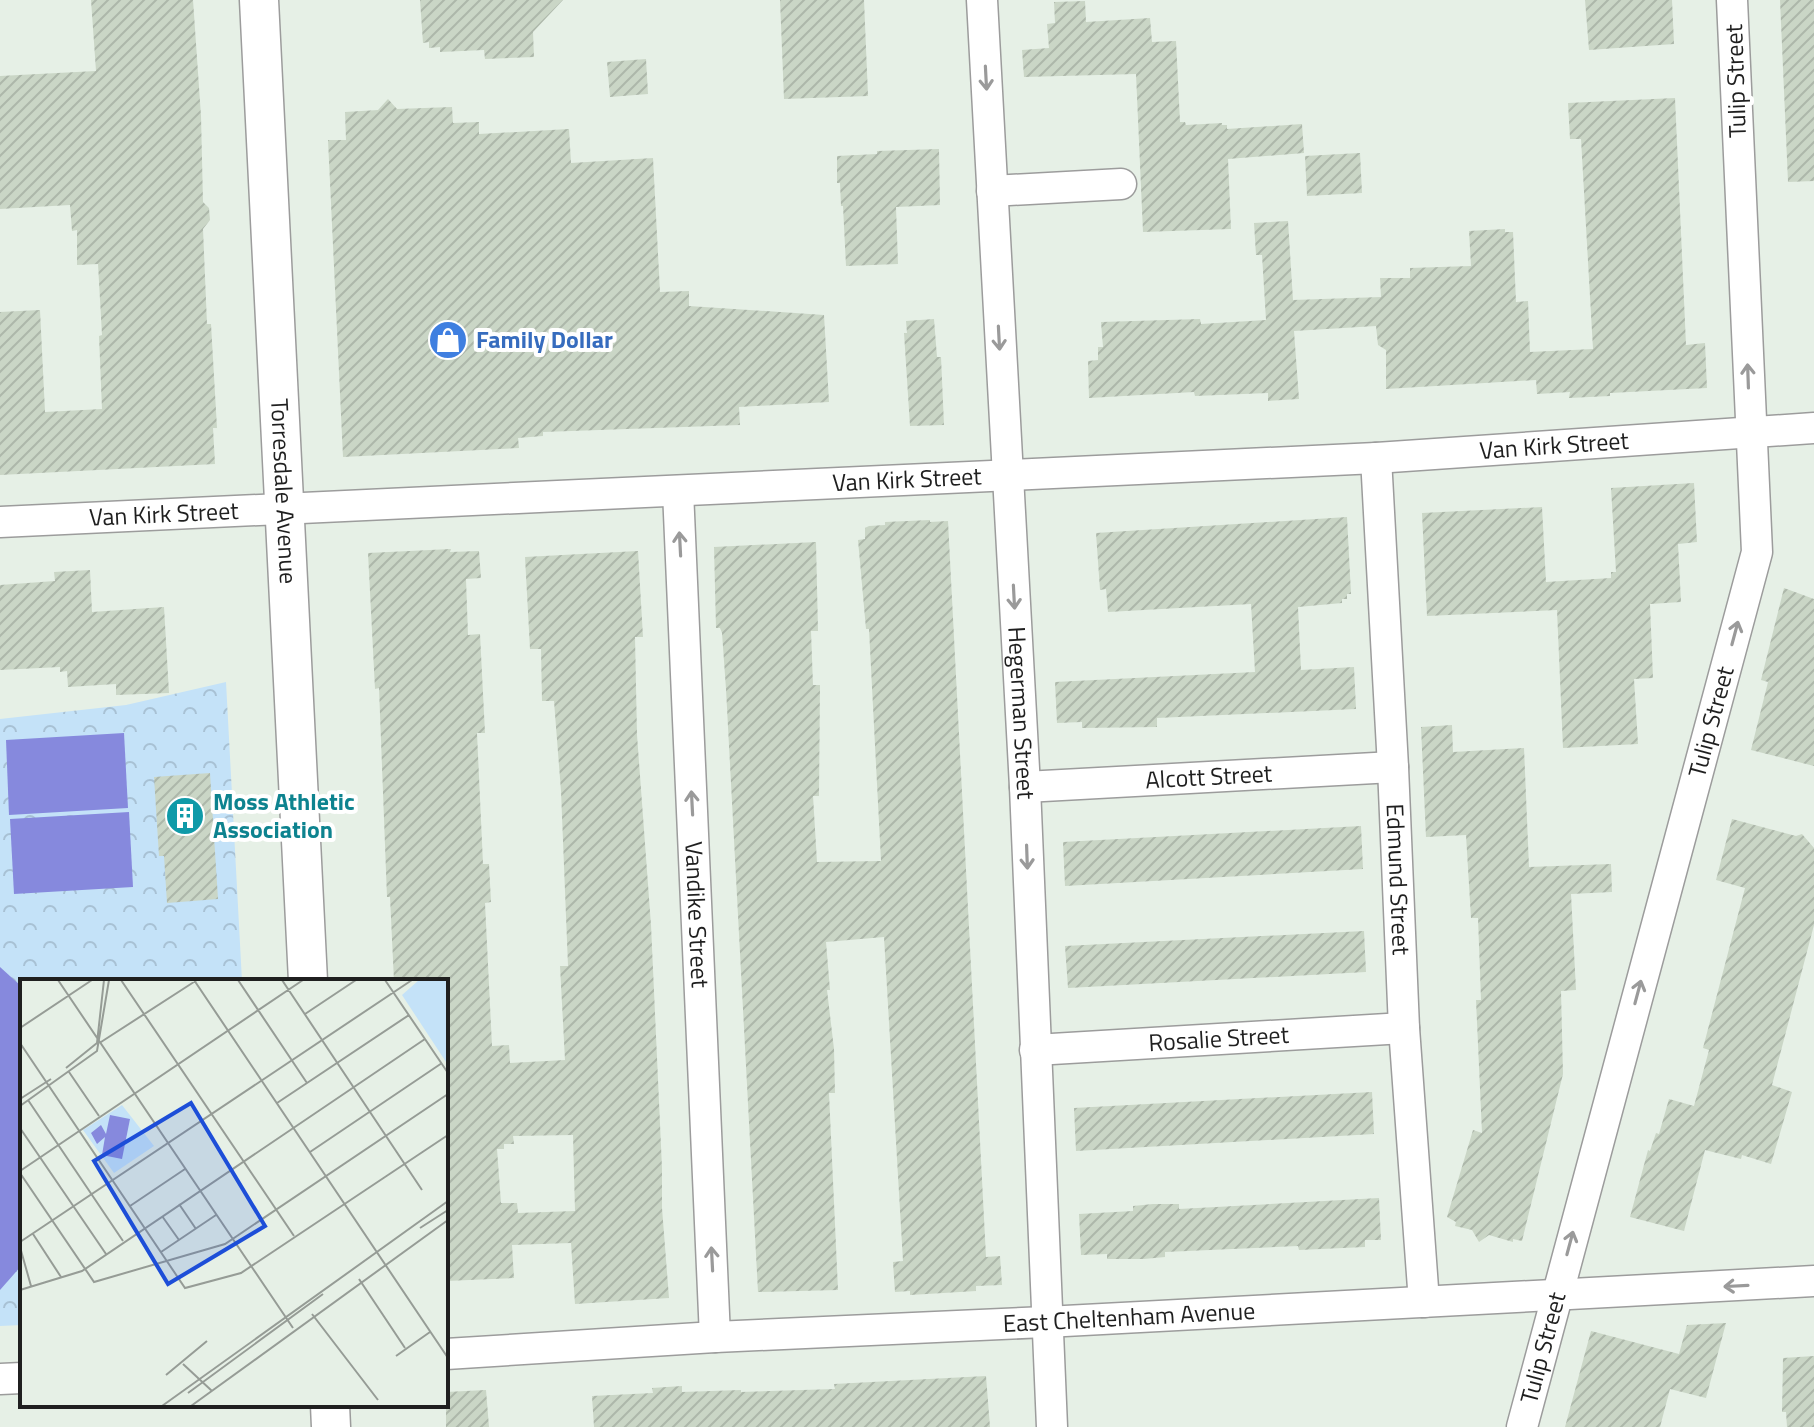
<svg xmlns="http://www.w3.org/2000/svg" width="1814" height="1427" font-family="'Titillium Web',sans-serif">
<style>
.park{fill:url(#park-crowns)}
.pitch{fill:#8689dd}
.building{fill:url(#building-hatch);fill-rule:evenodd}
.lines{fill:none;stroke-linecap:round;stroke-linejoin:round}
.minor-casing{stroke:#9c9c9c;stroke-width:33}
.tertiary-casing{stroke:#9c9c9c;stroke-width:41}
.minor{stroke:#fff;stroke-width:30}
.tertiary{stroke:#fff;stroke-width:38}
.oneway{stroke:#9a9a9a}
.labels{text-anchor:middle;stroke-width:8;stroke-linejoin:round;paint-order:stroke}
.street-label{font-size:24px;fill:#1f1f1f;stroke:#fff}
.shop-label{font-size:24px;font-weight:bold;fill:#366cbe;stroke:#fff;text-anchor:start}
.culture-label{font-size:24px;font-weight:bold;fill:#0d838f;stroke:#fff;text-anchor:start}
.inset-road{fill:none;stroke:#969c96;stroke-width:2}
.view{fill:#1d4ed8;fill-opacity:0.15;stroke:#1d4ed8;stroke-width:4}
.inset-edge{fill:none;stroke:#1f1f1f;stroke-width:4}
</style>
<defs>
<pattern id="park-crowns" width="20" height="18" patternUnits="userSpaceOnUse" patternTransform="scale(2)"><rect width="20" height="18" fill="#c4e2f8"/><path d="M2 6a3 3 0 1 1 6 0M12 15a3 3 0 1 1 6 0" fill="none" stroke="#a8c1d4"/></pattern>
<pattern id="building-hatch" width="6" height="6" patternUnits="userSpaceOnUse" patternTransform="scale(2)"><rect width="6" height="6" fill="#cad6c6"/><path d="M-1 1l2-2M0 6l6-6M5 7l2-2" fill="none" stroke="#adb7aa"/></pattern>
</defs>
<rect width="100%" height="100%" fill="#e6f0e6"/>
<path class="park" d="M226,682l16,299h-220v344l-22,1v-607l126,-14z"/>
<g class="pitch">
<path d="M124,733l4,75 -119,7 -3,-75z"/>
<path d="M129,812l4,75 -119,7 -4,-75z"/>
<path d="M0,967l22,20v278l-22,25z"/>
</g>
<g class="building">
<path d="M91,0h102l8,116 2,86 6,6 1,12 -7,9 4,95h4l6,104h-4l2,36 -215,11v-163l40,-2 5,102 57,-3 -3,-73 3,-1 -4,-71 -21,1v-35l-5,1 -2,-26 -70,4v-133l96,-5z"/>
<path d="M420,0h143l-30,32 1,25 -49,2 -1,-9 -44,2v-5l-11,1v-6l-6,1z"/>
<path d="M780,0h84l4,96 -84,3z"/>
<path d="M1585,0h87l2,44 -85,6z"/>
<path d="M1780,0h34v181l-26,1z"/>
<path d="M1085,1l1,21 64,-4 2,24 24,-1 4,81h5l1,3 36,-2v2h5v4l75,-5 2,29 -76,6 3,70 -88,3 -7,-158 -112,3 -2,-27 27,-2 -2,-24 8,-1 -1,-21z"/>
<path d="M646,59l2,35 -38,3 -3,-35z"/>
<path d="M1675,98l11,247 19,-2 2,45 -97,5v3l-41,2 1,-6 -33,2 -1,-14 -150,9v-39l-8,-5 -2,-19 -82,5 5,68 -31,2v-8l-73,3 -1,-4 -105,6 -1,-37 10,-1v-13h5l-2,-25 99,-3 1,5 65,-4 -4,-65h-6l-2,-32 34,-2 5,79 88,-3 -1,-19h30v-10l61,-2 -2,-35 36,-2v3h8l3,70 12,-1 2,51 63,-3 -12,-210h-11l-2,-36z"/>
<path d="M388,99l9,10 55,-2 1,16 26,-1v12l90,-5 2,34 82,-5 7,134 29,-1v15l135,9 5,87 -90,5 1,18 -197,7v4l-25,2 1,10 -176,9 -15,-317h18l-1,-28 33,-2z"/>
<path d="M939,149l1,56 -44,2 2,57 -52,2 -3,-60h-2l-1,-23h-3v-27l40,-2v-3z"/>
<path d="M1360,153l2,40 -55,3 -2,-40z"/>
<path d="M934,319l3,38h4l3,68 -34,1 -6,-93h3l-1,-12z"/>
<path d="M1694,483l3,59 -19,2 3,58 -31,2 3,74 -19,1 4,65 -75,4 -6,-138 -130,6 -5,-103 120,-6 4,75 65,-4v-6h5l-5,-84z"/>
<path d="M1347,517l4,77h-4v5h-5v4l-44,4 3,63 53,-3 2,42 -199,9v9l-75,1v-6l-25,1 -2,-41 200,-10 -4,-68 -143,8 -2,-23 -6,1 -4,-57z"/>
<path d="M930,520v2l18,-1 38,736 14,-1 2,29 -26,1v5l-16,1 -50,3v-4l-15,1 -2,-30 10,-1 -19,-324 -58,5 4,48h-3l7,59 1,44h-6l9,197 -80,2 -32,-603 -4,-56 -2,-5h-4l-2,-81 102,-5 2,89h-7l2,54h7l-1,111h-6l4,66 64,-1 -12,-232h-3l-8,-89 7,-1v-11l4,-2 16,-1v-3z"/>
<path d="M451,549l-1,3 29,-1 2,27 -15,1 2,56 12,-1 5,99h-8l6,131h6l2,38 -6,1 7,143 17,-1 1,18 55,-3 -5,-94h8l-7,-175 -7,-90h-12l-1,-52h-11l-5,-92 113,-6 5,86h-8l2,98 14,190 11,243v40l7,90 -94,6 -4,-61 -59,2 2,33 -68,3v-300h-52l-4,-84h-3l-8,-209 -4,1 -7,-136zM573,1135l2,76 -57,2 -1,-10h-16l-4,-54h7v-5h10l-1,-8z"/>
<path d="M90,570l2,42 72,-5 5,86 -53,2v-11l-48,3 -1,-16 -7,1v-5l-60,3v-85l55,-4 -1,-9z"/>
<path d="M1784,588l30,11v167l-63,-16 17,-68 -7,-2z"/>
<path d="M1452,725l1,27 71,-4 5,119 82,-3 1,28 -41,2 5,96 -15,1 2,83 -41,167 -9,-2v3l-24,-7 -10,7 -7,-12 -17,-4 1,-4 -9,-5 26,-87 9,3 -6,-133h5l-3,-82h-7l-5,-83 -40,2 -5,-110z"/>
<path d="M210,773l8,126 -51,4 -3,-47h-5l-5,-79z"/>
<path d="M1732,819l64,17 6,-2 12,14v77l-42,160 20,7 -21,72 -29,-9 -1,4 -36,-9 -21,81 -54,-14 18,-67 2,1 6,-18 3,1 10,-35 25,7 15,-56 -6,-2 42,-160 -29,-8z"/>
<path d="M1361,826l2,43 -298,17 -2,-44z"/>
<path d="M1364,931l2,41 -298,16 -3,-42z"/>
<path d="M1372,1092l2,42 -298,17 -2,-43z"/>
<path d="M1379,1198l2,42h-16v7l-66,3 -1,-4 -133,6v5l-21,2h-37v-5l-26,1 -2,-41 54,-3v-5l20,-2h26v5z"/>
<path d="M1726,1323l-20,75 -36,-9 -10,38h-95l26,-96 88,23 8,-29z"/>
<path d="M1814,1356v71h-27l-1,-15h-4l1,-54z"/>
<path d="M986,1376l4,51h-396l-2,-31 61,-3 -1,-5 30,-2v6l59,-2v2l94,-3 -1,-5z"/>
<path d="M486,1390l3,37h-43v-35z"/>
</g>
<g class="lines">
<defs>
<g id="minor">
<path id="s1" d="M982,0l43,787 27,640"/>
<path d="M992,191l129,-7"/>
<path id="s2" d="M1376,458l17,309 11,261 20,274"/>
<path id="s3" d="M678,491l37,846"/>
<path id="s4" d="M0,522l1376,-64 438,-30"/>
<path id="s5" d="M1025,787l368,-20"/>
<path id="s6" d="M1035,1050l369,-22"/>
<path id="s7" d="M446,1354l269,-17 331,-15 768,-41"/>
<path d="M0,1379l22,-1"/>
<path id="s8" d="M1522,1427l235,-875 -25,-552"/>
</g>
<g id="tertiary">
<path id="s9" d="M259,0l49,981"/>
<path d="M330,1405l1,22"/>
</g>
</defs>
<use href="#minor" class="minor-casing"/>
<use href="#tertiary" class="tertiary-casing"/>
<use href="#minor" class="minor"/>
<use href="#tertiary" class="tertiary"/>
</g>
<defs><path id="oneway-shaft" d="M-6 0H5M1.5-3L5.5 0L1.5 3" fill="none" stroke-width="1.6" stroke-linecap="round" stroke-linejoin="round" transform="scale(2)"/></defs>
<g class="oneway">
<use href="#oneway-shaft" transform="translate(986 78) rotate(87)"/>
<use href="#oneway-shaft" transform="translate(999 338) rotate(87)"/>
<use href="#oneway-shaft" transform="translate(1748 376) rotate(-92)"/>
<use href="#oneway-shaft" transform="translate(680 544) rotate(-93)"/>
<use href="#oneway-shaft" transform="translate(1014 597) rotate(87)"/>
<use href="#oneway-shaft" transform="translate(1735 633) rotate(-75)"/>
<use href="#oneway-shaft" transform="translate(692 803) rotate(-93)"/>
<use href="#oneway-shaft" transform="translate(1027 857) rotate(88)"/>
<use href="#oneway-shaft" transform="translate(1638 992) rotate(-75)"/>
<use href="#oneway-shaft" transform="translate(1570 1243) rotate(-75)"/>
<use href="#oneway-shaft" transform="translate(712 1259) rotate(-93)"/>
<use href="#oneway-shaft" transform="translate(1736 1286) rotate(177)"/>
</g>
<defs>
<symbol id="shop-disc" viewBox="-11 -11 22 22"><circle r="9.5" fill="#3f7fe0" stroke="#fff"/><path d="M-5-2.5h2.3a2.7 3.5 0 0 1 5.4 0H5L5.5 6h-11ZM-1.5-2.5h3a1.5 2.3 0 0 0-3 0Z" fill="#fff"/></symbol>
<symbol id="building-disc" viewBox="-11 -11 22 22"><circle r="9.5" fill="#0f9aa8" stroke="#fff"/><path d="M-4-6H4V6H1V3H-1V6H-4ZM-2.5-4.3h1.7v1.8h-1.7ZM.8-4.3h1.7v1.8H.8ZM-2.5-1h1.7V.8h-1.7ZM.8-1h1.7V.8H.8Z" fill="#fff"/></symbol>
</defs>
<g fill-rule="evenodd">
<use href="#shop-disc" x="426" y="318" width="44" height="44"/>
<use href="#building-disc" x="163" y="794" width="44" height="44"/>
</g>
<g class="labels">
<g class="street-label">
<text transform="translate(1736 81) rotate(-92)" y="8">Tulip Street</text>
<text dy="8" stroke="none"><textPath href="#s4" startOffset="1556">Van Kirk Street</textPath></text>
<text dy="8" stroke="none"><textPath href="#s4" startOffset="908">Van Kirk Street</textPath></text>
<text dy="8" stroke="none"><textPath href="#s9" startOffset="492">Torresdale Avenue</textPath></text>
<text dy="8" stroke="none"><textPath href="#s4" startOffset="164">Van Kirk Street</textPath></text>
<text dy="8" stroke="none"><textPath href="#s1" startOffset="714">Hegerman Street</textPath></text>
<text dy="8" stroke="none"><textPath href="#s8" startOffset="730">Tulip Street</textPath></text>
<text dy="8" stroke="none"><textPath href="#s5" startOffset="184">Alcott Street</textPath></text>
<text dy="8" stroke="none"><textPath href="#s2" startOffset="422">Edmund Street</textPath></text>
<text dy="8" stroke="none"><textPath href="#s3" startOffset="424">Vandike Street</textPath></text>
<text dy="8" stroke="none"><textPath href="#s6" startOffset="184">Rosalie Street</textPath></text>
<text dy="8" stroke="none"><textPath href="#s7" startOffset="684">East Cheltenham Avenue</textPath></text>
<text dy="8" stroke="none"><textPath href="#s8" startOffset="82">Tulip Street</textPath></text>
</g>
<g class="shop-label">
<text x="476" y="348">Family Dollar</text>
</g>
<g class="culture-label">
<text x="213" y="810">Moss Athletic<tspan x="213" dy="28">Association</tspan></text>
</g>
</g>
<g transform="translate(20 979)">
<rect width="428" height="428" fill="#e6f0e6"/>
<path d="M399,1h29v85l-46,-70zM102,126l32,41 -40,27 -31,-43z" fill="#c4e2f8"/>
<path d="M90,136l20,4 -8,40 -20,-4 3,-18 -8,7 -6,-11 10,-8 5,9z" fill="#8689dd"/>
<path class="inset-road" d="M38,1l235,348M101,1l173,256M174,1l254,378M218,1l69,103M262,1l140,210M365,1l63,93M285,35l51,-34M0,49l72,-48M81,63l96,-62M0,64l165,245 56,-15 207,-138M46,89l31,-25 7,-63M49,93l30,44M0,120l31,-20M8,121l95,141M257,124l132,-88M0,127l77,-55 12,-71M0,149l86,126M290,173l132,-89M0,192l283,-191M0,194l74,109 131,-38 223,-150M159,225l17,25M110,227l55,-37M142,237l17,24M400,249l28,-18M13,255l28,43M0,263l392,-262M0,268l11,39M141,273l55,-37M339,300l46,69M0,311l62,-19 343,-232M292,335l66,86M376,377l34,-24M163,385l29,27M146,396l41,-34M168,414l135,-99M142,427l286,-205M171,427l257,-186"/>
<path class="view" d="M171,124l74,123 -97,58 -74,-123z"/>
<rect width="428" height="428" class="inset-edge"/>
</g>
</svg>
